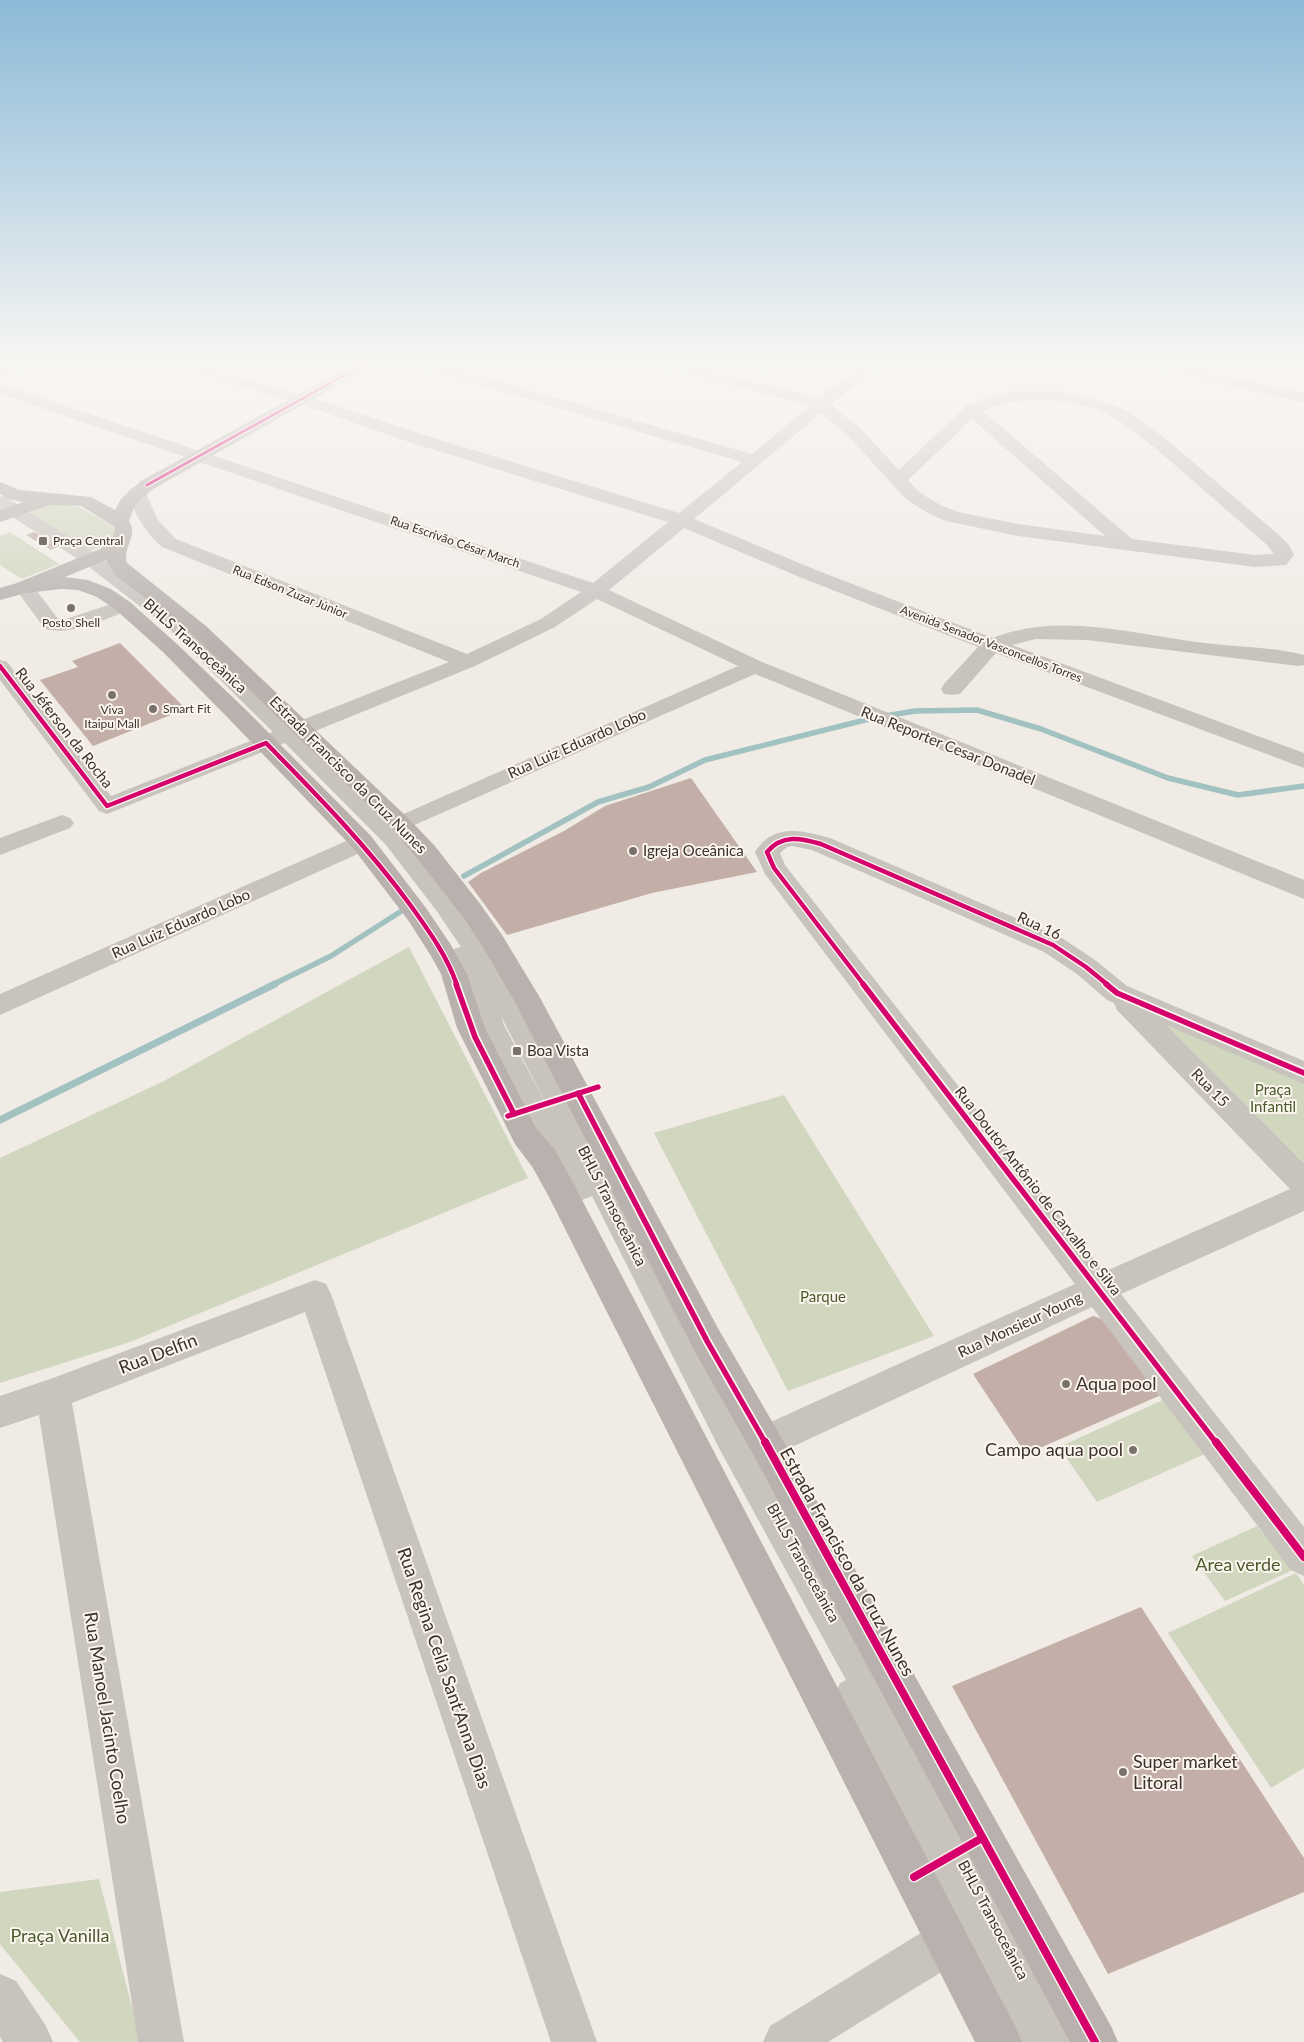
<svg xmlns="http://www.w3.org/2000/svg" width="1304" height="2042" font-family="Lato,sans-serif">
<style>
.green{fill:#d1d6bf}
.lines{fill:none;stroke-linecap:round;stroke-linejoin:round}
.stream-far1{stroke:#a1c2c1;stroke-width:5.5}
.stream{stroke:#a1c2c1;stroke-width:7}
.building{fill:#c3afa7}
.minor{fill:#c9c3be;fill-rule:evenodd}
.major{fill:#b8b1ad;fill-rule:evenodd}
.cycleway-far3-casing{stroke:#fbf5ee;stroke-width:5}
.cycleway-far2-casing{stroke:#fbf5ee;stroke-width:7}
.cycleway-far1-casing{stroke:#fbf5ee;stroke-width:9}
.cycleway-casing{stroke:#fbf5ee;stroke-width:11}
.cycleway-far3{stroke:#d6006c;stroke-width:3}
.cycleway-far2{stroke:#d6006c;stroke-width:4.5}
.cycleway-far1{stroke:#d6006c;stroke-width:5.5}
.cycleway{stroke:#d6006c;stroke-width:8}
.poi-dot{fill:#7a716c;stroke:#fbf5ee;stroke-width:2}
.labels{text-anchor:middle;stroke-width:4;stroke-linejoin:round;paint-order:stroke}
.far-poi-label{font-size:12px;fill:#3b302b;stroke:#fbf5ee;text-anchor:start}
.far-street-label{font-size:12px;fill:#3b302b;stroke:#fbf5ee}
.street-label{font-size:15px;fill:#3b302b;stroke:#fbf5ee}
.poi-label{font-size:15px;fill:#3b302b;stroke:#fbf5ee;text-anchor:start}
.park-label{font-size:15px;fill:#4a5a2e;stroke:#fbf5ee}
.near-street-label{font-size:18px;fill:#3b302b;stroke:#fbf5ee}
.near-poi-label{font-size:18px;fill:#3b302b;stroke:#fbf5ee;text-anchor:start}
.near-park-label{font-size:18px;fill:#4a5a2e;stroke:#fbf5ee}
</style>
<rect width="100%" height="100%" fill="#f0ebe5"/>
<g class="green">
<path d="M57,504l22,3 34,19 2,5c-4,14 -12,15 -25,20l-59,-39 15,-6z"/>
<path d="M10,532l49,32 -37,15 -22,-14v-29z"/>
<path d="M409,947l119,231 -398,164 -130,41v-225l162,-76z"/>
<path d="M1145,1009l159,70v96z"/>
<path d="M784,1095l150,241 -146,55 -134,-258z"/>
<path d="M1165,1399l42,54 -110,49 -38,-55z"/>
<path d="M1257,1526l36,44 -68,31 -33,-45z"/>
<path d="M1296,1573l8,12v183l-33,20 -103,-155z"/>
<path d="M99,1879l42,163h-61l-80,-98v-52z"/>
</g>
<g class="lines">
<g class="stream-far1">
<path d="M885,716l30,-5 62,-1 64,19 127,49 70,17 66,-9"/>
<path d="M464,876l134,-74 51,-15 56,-27 168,-42"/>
<path d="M272,985l59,-29 69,-44"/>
</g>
<path class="stream" d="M0,1120l275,-136"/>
</g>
<g class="building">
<path d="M34,532l25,14 -8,4 -25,-15z"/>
<path d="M120,643l66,66 -93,37 -53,-66 38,-13 -6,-6z"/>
<path d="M691,778l66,94 -105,21 -145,42 -39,-53 13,-9 83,-42 41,-25z"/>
<path d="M1093,1316l9,3 59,76 -135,59 -53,-80z"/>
<path d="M1141,1607l163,251v34l-196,82 -156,-288z"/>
</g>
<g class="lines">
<g class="minor">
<path d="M4,366h21l-2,3 -23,9v-11z"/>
<path d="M177,366h24l106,30 117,39 255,78 63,-51 -318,-93 -2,-3h23l307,88 58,-48 -143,-37 -2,-3h25l129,32 40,-32h17l-2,3 -43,35 30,25 38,41 67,-64 24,-10 21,-5h51l49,13 19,8 36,27 114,97 9,9 5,10 -8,10 -31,2 -237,-31 -72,-15 -18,-8 -21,-13 -58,-63 -28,-24 -127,106 122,51 177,68c66,-27 144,-3 212,5 32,4 67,4 99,12v10l-6,1 -211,-26 -51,-1 -24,6 292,108v15l-308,-115 -36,41 -8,1 -8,-1 -3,-5 3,-5 34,-37 -176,-69 -118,-50 -75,62 153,72 542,218v19l-549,-225 -354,157 53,67 48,71 248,467 3,-6 322,-146 -310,-410 -10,-22c18,-29 46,-22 75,-14l232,100 33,22 32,26 177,75v23l-138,-59 138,139v47l-183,83 183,233v49l-13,-6 -199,-263 -315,147 -14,4 109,191 203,377 7,16h-73l-44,-87 -1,3 -136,84h-65l7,-16 162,-100 15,-6 -107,-209 -6,-14 6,-14 6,-3 -126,-230 -128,-254 -10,4 -11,-4 -18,-34 -26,-36 -51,-101 -12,-41 -14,-28 4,-7 7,-2 -25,-37 -50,-65 -101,-102 -178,71 -8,-3 -99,-131v-20l7,2 104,134 162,-64 -105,-104 -84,-65 -84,-54v-13l6,1 92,58 84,65 110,104 157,-62 -287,-115c-16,-14 -29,-34 -34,-55l3,-4 6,-1 6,1 15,32 18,19 291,115 74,-35 40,-27 -581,-198v-10l593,199 75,-61 -256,-79 -117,-41 -116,-33zM1044,400l18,1 37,9 19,10 36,27 112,97 8,10 -19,1 -123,-16 -149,-128c22,-10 37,-10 61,-11zM972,419l133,117 -87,-12 -60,-12 -18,-7 -21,-13 -11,-12zM597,599l141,67 -348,154 -87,-84 172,-70 80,-39zM792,846l20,4 232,102 33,22 30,26 7,3 3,7 173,179 -186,83 -319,-407 -5,-12 7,-6zM501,1016l48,94 -45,-85z"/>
<path d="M1159,366h26l119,27v10l-143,-34z"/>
<path d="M24,581l7,2 27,36h8l57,-19 7,2 3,4 -3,4c-26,9 -57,26 -85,19l-31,-42 3,-4z"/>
<path d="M62,815l8,3 4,5 -4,5 -70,27v-17z"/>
<path d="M362,834l9,2 3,6 -3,6 -371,167v-21z"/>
<path d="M315,1280l11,4 5,10 266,748h-46l-246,-730 -233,91 112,639h-46l-99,-627 -39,13v-32l53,-18z"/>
<path d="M0,1974l16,7 30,45 7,16h-50l-3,-5z"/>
</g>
<path class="major" d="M350,366h19l-2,3 -214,120 -18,16 -6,16c10,15 -7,26 -2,42l79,63 202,192 26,27 47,60 21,30 37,61 180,334 58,100 334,596 7,16h-48l-317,-588 -58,-102 -179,-348 -33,-57 -20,-30 -47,-60 -24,-29 -200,-194 -78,-60 -8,-14 -41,17 23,3 23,9 19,13 47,42 69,66 125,126 55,72 25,37 16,29 18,54 51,100 19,22 16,29 444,847 7,16h-47l-426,-845 -16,-29 -18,-24 -58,-116 -16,-54 -10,-18 -23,-36 -55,-72 -123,-128 -67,-68 -47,-42 -19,-13 -19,-7 -17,-1 -35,4 -26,7v-12l17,-5 83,-34 12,-9 3,-13 -34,-21 -31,-1 -50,17v-12l23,-8 -14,-3 -9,-5v-12l20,8 71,7 24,13 6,-11 20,-18z"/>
<defs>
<path id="cycleway-far3" d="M147,485l214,-119"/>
<g id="cycleway-far2">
<path d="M0,666l107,140 159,-63c51,52 102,104 145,163 18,25 36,50 46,79"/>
<path d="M864,985l-90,-117 -7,-16c15,-18 34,-14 54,-8l232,101 33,22 22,18"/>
</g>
<g id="cycleway-far1">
<path d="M456,984l19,53 39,77"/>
<path d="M863,984l354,460"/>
<path d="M1106,984l11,9 187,80"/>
<path d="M578,1093l129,248 59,103"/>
<path d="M508,1116l90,-29"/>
</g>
<g id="cycleway">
<path d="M765,1442l330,600"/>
<path d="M1216,1442l88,115"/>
<path d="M914,1877l68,-39"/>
</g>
</defs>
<use href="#cycleway-far3" class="cycleway-far3-casing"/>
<use href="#cycleway-far2" class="cycleway-far2-casing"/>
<use href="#cycleway-far1" class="cycleway-far1-casing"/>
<use href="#cycleway" class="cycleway-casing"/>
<use href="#cycleway-far3" class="cycleway-far3"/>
<use href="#cycleway-far2" class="cycleway-far2"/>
<use href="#cycleway-far1" class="cycleway-far1"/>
<use href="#cycleway" class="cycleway"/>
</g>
<linearGradient id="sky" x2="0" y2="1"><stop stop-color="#8bbad8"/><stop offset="0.56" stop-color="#f8f6f3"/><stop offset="1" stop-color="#f8f6f3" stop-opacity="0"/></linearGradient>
<rect width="1304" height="651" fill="url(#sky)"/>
<g class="poi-dot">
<rect x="38" y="536" width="10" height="10" rx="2.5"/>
<circle cx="71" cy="608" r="5"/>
<circle cx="112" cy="695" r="5"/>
<circle cx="153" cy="709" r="5"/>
<circle cx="633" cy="851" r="5"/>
<rect x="512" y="1046" width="10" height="10" rx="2.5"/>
<circle cx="1066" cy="1384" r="5"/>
<circle cx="1133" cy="1450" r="5"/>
<circle cx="1123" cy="1772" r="5"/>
</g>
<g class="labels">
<g class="far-poi-label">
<text x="53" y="545">Praça Central</text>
<text x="71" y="627" text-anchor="middle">Posto Shell</text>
<text x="163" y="713">Smart Fit</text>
<text x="112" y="714" text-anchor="middle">Viva<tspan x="112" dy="14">Itaipu Mall</tspan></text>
</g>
<g class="far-street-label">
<text transform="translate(455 542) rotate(19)" y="4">Rua Escrivão César March</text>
<text transform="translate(290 592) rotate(22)" y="4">Rua Edson Zuzar Júnior</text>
<text transform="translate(991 644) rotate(21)" y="4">Avenida Senador Vasconcellos Torres</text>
</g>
<g class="street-label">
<text transform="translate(195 646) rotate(42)" y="5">BHLS Transoceânica</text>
<text transform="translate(64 728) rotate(52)" y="5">Rua Jéferson da Rocha</text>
<text transform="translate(577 744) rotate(-24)" y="5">Rua Luiz Eduardo Lobo</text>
<text transform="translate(948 746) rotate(22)" y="5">Rua Reporter Cesar Donadel</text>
<text transform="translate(348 775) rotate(45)" y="5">Estrada Francisco da Cruz Nunes</text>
<text transform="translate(181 924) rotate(-24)" y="5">Rua Luiz Eduardo Lobo</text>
<text transform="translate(1039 926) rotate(25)" y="5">Rua 16</text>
<text transform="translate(1210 1088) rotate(46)" y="5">Rua 15</text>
<text transform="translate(1038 1191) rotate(52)" y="5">Rua Doutor Antônio de Carvalho e Silva</text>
<text transform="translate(612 1206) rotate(63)" y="5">BHLS Transoceânica</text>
<text transform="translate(1020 1325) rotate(-25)" y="5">Rua Monsieur Young</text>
<text transform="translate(803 1563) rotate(61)" y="5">BHLS Transoceânica</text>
<text transform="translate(993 1920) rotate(62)" y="5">BHLS Transoceânica</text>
</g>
<g class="poi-label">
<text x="643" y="856">Igreja Oceânica</text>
<text x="527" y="1056">Boa Vista</text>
</g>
<g class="park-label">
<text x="1273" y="1095">Praça<tspan x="1273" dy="17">Infantil</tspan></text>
<text x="823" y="1302">Parque</text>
</g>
<g class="near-street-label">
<text transform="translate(158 1354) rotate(-21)" y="6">Rua Delfin</text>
<text transform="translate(847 1562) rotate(61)" y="6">Estrada Francisco da Cruz Nunes</text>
<text transform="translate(444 1668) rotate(71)" y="6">Rua Regina Celia Sant'Anna Dias</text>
<text transform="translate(107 1718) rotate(81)" y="6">Rua Manoel Jacinto Coelho</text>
</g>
<g class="near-poi-label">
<text x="1076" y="1390">Aqua pool</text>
<text x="1123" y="1456" text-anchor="end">Campo aqua pool</text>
<text x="1133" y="1768">Super market<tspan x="1133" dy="21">Litoral</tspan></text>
</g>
<g class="near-park-label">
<text x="1238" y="1571">Area verde</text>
<text x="60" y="1942">Praça Vanilla</text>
</g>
</g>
</svg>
